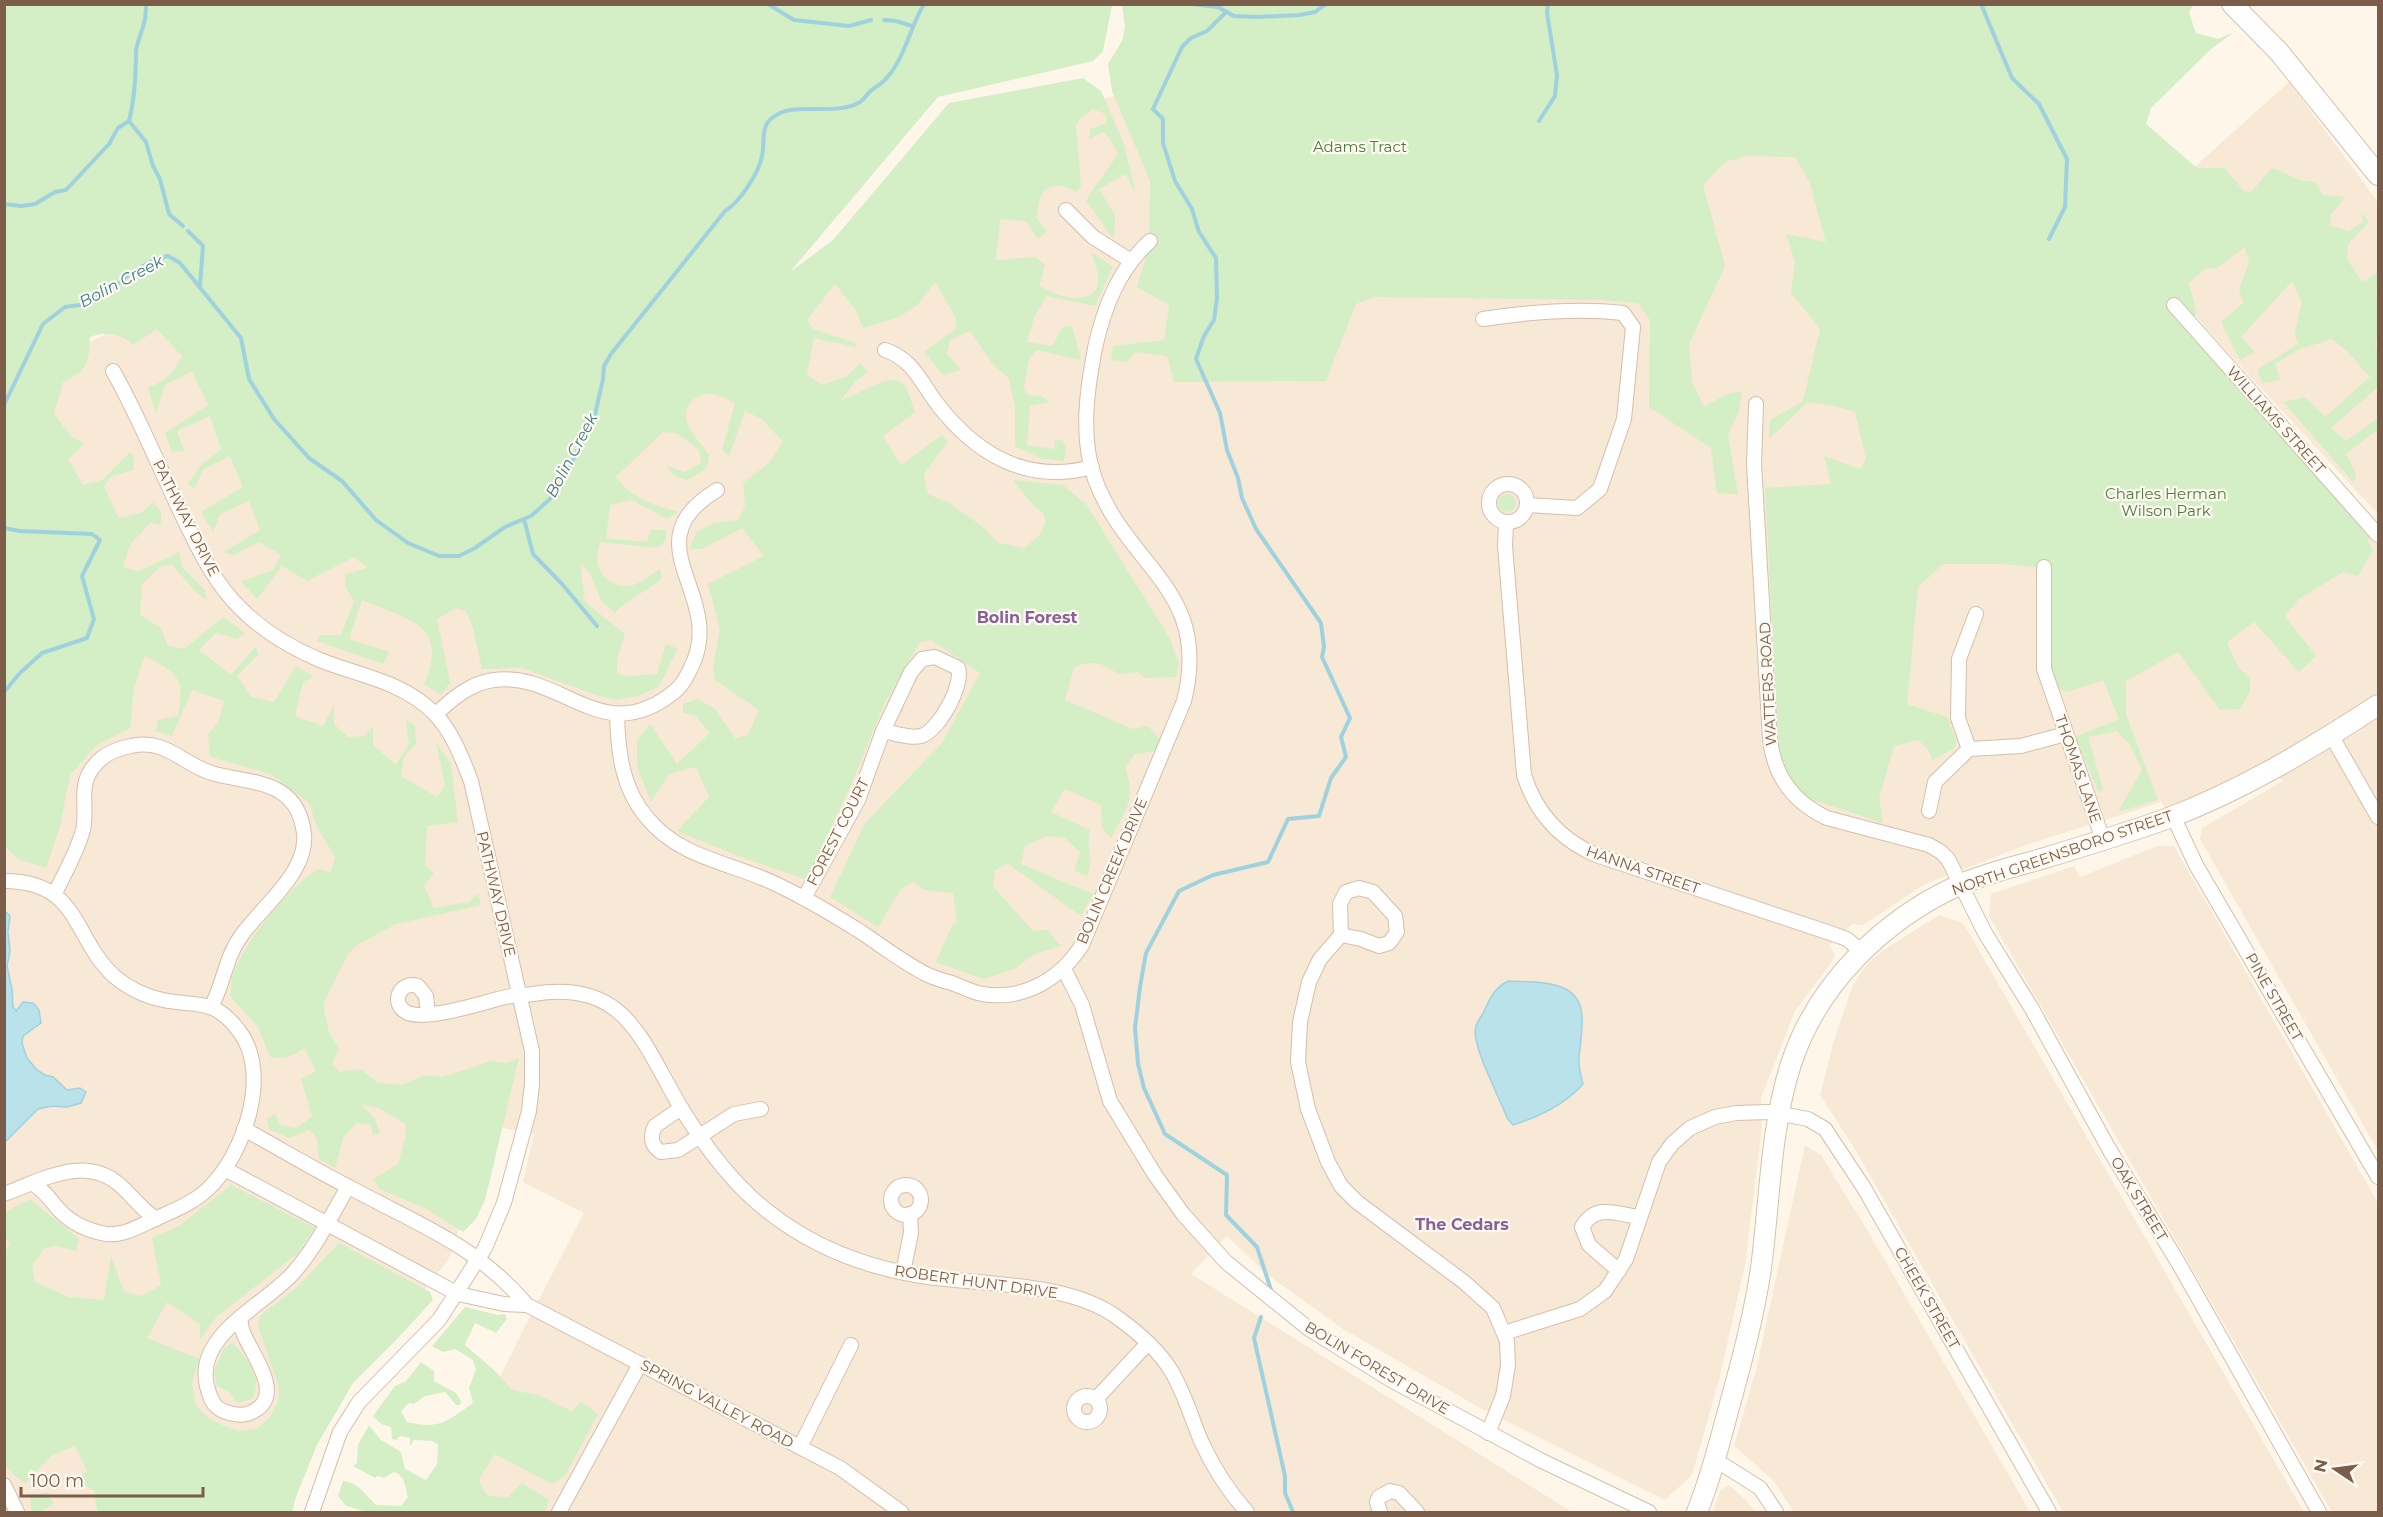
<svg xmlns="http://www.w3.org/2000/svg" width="2383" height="1517" font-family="Montserrat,sans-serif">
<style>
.residential{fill:#f7e9d6}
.green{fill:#d4eec5}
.water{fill:#bae2eb;stroke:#9fd2de;stroke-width:1.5}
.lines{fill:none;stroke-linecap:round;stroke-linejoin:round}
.stream{stroke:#9fd2de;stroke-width:4}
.street-casing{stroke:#d3bfac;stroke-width:16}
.secondary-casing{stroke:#d8c1ab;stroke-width:22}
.street{stroke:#fff;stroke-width:14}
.secondary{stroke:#fff;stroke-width:20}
.labels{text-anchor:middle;stroke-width:4.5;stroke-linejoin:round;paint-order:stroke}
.park-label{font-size:15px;fill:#4d7d3c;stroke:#fffaf1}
.street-label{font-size:15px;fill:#7c5d49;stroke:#fffaf1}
.water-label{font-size:16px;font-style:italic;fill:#3d7b8a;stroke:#fffaf1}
.neighbourhood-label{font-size:16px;font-weight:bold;fill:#886198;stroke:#fffaf1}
</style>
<rect width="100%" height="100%" fill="#fef7e9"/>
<g class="residential">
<path d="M2289,82l89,120v312l-158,-170 -43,-50 4,-115z"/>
<path d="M1133,93l543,65 133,-18 80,302 120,19 6,24 214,133 143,-81 6,8v606l-178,-312 2,-11 81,-47 -14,-11 -101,48 -6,-16 -136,43 -101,39 -62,41 -11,-1 -23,22 6,8 -4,9 -36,48 -34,87 1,29 -17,138 -26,115 -27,95 -27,25 -185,-92 -137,-79 -75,-54 -41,-39 -36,38 381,238h-1146l47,-80 51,-104 60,-115 -61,-31 11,-48 -40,-8 -45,133 -78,97 -95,138 -271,-174 -1,-594 23,-351 146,-76 515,63 288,-240z"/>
<path d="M2157,846h17l204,357v309h-46l-343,-596 2,-22 83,-28 6,11z"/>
<path d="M1939,915l24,8 341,589h-241l-210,-366 -33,-51 15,-58 17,-49 8,-14 9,-12 16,-13z"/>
<path d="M1805,1145l16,10 51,83 158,274h-236l-21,-32 -39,-34 22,-76z"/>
<path d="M5,1399l51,6 43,91 -4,16h-90z"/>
<path d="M1729,1485l17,15 10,12h-43l7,-22z"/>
</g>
<g class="green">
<path d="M4,5h1108l-9,46 -10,10 -155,36 -148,175 43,-32 116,-137 134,-25 18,13 23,53 12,50 -10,-20 -27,15 16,26 -1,24c-11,-12 -17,-25 -28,-38 9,-17 22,-30 32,-48l-9,-15 -6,-6 -14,7 1,-10 17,-6 -2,-9 -12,-5 -13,9 -4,7 5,62 -5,5c-10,-7 -29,-10 -35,4 -3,6 -3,14 -5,21l11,14 -9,8 -12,-18 -26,-2 -4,41 39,-3 10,8 -6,21c10,4 22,11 32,12 36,2 29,-24 20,-46l22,15 -18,39 -48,-10 -13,21 -7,25 25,4 11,-19 9,-1 9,34 -45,-10 -7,9 -5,29 4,7 13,1 8,6 -19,4 -3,39 27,4 1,-10 7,1 4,6 -2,15 -22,-2 -27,-13v-40l-6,-27 -17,-16 -22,-32 -20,9 -3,14 14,16 -18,5 -19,-23 32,-23v-11l-21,-36 -17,22 -17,12 -38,12 -8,-19 -20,-25 -28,36 6,9 43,14v4l-42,-9 -7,36 15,11 24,-8 14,-14 8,9 -12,9 -16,20 44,-20 13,-1 9,7 9,25 -32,24 18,29 41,-30 6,7 -24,32 4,20 23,10 32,23 15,16 27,5 15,-14 6,-12 -3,-9 -10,-8 -20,-25 50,5 23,19 83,133 10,27 -3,13 -31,1 -7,-6 -20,2c-17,-12 -24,-14 -44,-7l-9,33 68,29 15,-3 13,15 -5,10 -21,3 -10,13c11,34 2,41 -14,71l-9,-10 -1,-23 -36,-16 -14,23 39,18c-5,20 5,27 -3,46l-13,-5 6,-19 -15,-14 -18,-2 -22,10 -4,18 72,30 -12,22 -74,-53 -12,8 -2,15 40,45 14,-1 14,16 -28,9 -17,13 -32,11 -48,-17 16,-36 5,-4 -4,-29 -28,-3 -12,-8 -12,7 -23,38 -48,-30 35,-74 77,-80 38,-70 -49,-33 -11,2 -36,62 -32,79 -45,97 -66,-23 -64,-26 32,-34 -13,-30 -27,7 -18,28 -14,-36v-26l13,-16 27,40 33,-31 -14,-17 -13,-3v-9l15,-5 17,10 20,29 13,-3 11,-25 -44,-30 -2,-15 7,-35 -12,-46 56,-28 -22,-28 -40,21h-12l6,-17 18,-9 24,-3 7,-13 -2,-24 26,-20 14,-21 -21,-23 -17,-8 -16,45 -7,-6 13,-47c-7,-4 -18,-9 -27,-9 -15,0 -26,15 -21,29 4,11 16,22 22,32l-2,13 -20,12 -12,-4 -9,-10 19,6 16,-9 -2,-13 -21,-16 -15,-2 -47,45c16,22 37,28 62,35l-11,7 -35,-19 -22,5 -4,33 41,4 4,-12h15v10l-9,8 -57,-6c-1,4 -2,9 -3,14 -1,21 20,36 39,28 8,-3 16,-10 24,-15l2,9c-17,16 -31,17 -47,35l-13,-11 -13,-30 -9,-9 5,39 40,32 -8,25v14l9,3 31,-2 9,-30 12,5 -20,38 -20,9 -21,4 -21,-5 -74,-27 -40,1 -9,-41 -7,-17 -10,-3 -19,11 13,64 -9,12 -17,-11c27,-60 -18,-65 -62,-84l-13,39 40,13 -6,12 -66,-23 3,-6h21l13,-34 -8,-13 -1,-14 23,-6 -14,-11 -47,24 -25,-15 -25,33 -16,-18 31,-10 9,-16 -22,-13 -26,13 -9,-3 36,-22 -11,-29 -29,13 -7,18 -12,-20 42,-25 -13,-31 -26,13 -10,20 -6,-5 13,-19 20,-15 -11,-34 -33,15 7,20 -12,1 -7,-19 43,-28 -16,-34 -27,14 -9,28 -8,-26c18,-5 25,-15 34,-31l-25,-27 -24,16c-13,-12 -26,-14 -43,-8 -2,28 -1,32 -27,45l-9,32 17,22 13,8 -16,15 15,26 19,-5 28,-28 3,4 1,14 -23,6 -7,11 15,31 22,-5 12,-11 8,10v13l-11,-2 -20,22 -7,22 16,4 33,-15 7,-5 3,16 22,22 3,11 -11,-8 -24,-27 -11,1 -19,18 -2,31 21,13 7,18 16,3 39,-32 22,16 -8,6 -21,-6 -17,17 32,25 24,-28 4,7 -22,22 15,21 22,5 22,-36 18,11 -11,5 -8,34 28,10 11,-21v19l14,13 16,-1 9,-10v19l23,20 13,-21 -3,-23 9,4 1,19 -12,13 -3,19 36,21 8,-11 -9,-44 15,22 7,58 -31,4 -2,39 9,8 -10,13 10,22 35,-6 9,-9 3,12 -85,19 -39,21 -9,9 -25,50 6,29 10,15 -7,16 8,8 21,-3 15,13 27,3 21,-10 19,2 48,-16 16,2 12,-5 -34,142 -9,19 -13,13 -38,-24 -46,-19 -5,-10 24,-15 8,-28 -1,-12 -24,-15 -20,-5 14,14 5,16 -7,1 -2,-10 -14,-2 -13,13 -9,32 -16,-9 -2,-21 -8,-8 -19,8 -21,-8 -2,-10 8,-7 5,12 16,3 16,-11 -11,-38 15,-8 -12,-23c-11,8 -21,12 -34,9l-12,-30 -28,-31c1,-6 1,-12 2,-18 9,-33 58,-93 87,-109l12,4 4,-16 -18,-30 -8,-24 -38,-29 -61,-17 -2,-23 10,-11 6,-22 -32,-11 -20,46 -16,-5 2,-11 20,-4c7,-42 0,-40 -33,-61l-11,33 -4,40 -34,18 -26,29 -11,55 -13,38 -28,-9 -13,-12z"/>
<path d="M1122,5h1071l-4,8 7,20 22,6 16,-7 -24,18 -59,58 -5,16 51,44h27l20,23 6,1c10,-7 13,-17 23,-24l27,12 15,2 8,13 22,2 -15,19 1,10 18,5 14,-9 -1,-9 7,9 -21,22 -1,15 15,23 16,-10v17l-2,4 2,4v36l-3,13 3,2v39l-47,41 15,13 32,-23v14l-2,-1 -30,23 10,20 -2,9 -71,-81 22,-5 20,20 45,-40 -23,-26 -15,-12 -35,11 -22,14 5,16 -18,3 -5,-13 41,-26 -3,-11 7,-31 -10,-21 -51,56 13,15 -14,8 -19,-38 22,-19 -4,-14 10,-26 -4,-16 -29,22 -10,-1 -17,15 7,29 -4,19 2,8 178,198 -5,3 6,10 -15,26 -15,-4 -44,27 -14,17 31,40 -17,16 -45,-50 -27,20 10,23 13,14v12l-10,18 -20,1 -42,-58 -52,29v33l32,86 -40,12 24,-42 -12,-25 -13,-14 -29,6 15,52 -4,4 -24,-56 44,-18 -16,-39 -36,12 -10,-4 -9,-22 -5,-98 -41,-4h-59l-25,23 -11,117 40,13 10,25 -4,7 -21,11 -4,-11 -10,-9 -24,6 -15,53 4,24 -82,-27 -21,-22 -15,-286 66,-4 -7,-28 36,13 6,-10 -11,-47 -20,-6 -27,-4 -39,37 1,-19 33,-19 17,-72 -29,-36 4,-31 -9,-28 40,8 -17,-61 -14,-24 -48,-1 -22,6 -22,23 22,81 -36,78 3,38 12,25 23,-13 15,-3 -3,20 -11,24 10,59 -21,-1 -6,-45 -62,-41 1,-87 -12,-17 -36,-3 -227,-3 -19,7 -30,77 -152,1 -7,-26 -32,-4 -7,10 -17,-2 2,-14 51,-6 5,-35 -32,-18 12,-40 1,-66 -38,-90 -4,-27 14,-23 3,-14z"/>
<circle cx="1507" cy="503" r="9"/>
<path d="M231,1185l84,43 -18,26 -81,63 -16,23v-16l-33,-22 -20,36 52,21 -7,25 4,22 12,12 16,8 16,5 17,-2 13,-12 9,-18 -1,-15 -20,-58 3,-11 35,-27 43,-45 91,49 3,8 -35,38 -45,45 -36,62 -21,52 -4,15h-195l-3,-22 -20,-10 13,-9 -12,-25 -24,10 -26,28 -20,-17 -1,-215 6,-7 -5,-8v-25l25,-13 49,40 -3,12 -20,-5 -11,2 -13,18 3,16 34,15 35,3 7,-44 13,36 18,4 19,-11 -9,-47 27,-12z"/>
<path d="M465,1307l33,8 7,-1 2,5 -11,14 -21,-10 -10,22 29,25 18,20 26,5 34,16 9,-9 17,12 -33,62 -13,8 -57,-30 -16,25 3,9 6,8 20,1 14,-14 27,17 -5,12h-176l-22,-6 -8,-10 5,-15c15,1 23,14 33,24l25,1 7,-9c-3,-11 -3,-22 -14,-25l-10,6 -6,-2 -3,2 -22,-12 4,-3 1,-18 11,-20 12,15 20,12 4,17 21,11 11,-16 1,-20 -6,-3 -18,-1 -4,6v-8l-10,-2 -4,4 -4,-1 -1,-12 -10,-3 -8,-8 22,-30 11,-5 15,-19 13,9v10l22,12 5,8 -1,4h-4l-11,-13 -20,4 -11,8 -5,-1 -8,8 6,11c32,8 41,-1 66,-19l-4,-15 7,-19 -3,-9 -18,-11 -12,3 -11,-6z"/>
<path d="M233,1342c13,18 31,35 19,57l-15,4 -8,-11 -12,-6 -3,-15 10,-23z"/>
<path d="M47,1492l7,11 -13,9h-9l-2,-16z"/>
</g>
<g class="water">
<path d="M4,910l6,6 -2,16 2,19 -3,15 5,23 1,18 3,4 7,-9 10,1 6,7 2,13 -18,13 -1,7 5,15 10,12 8,5 8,2 14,13 13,-2 6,4 -5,11 -14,4 -15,-1 -14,3 -33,33z"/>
<path d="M1508,981c16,1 35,0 50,5 34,10 23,44 21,71 -1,9 2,19 4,27 -18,21 -45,33 -70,41l-6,-7c-7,-21 -37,-74 -31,-92 2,-6 7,-11 9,-17 6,-13 10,-21 23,-28z"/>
</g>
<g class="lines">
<g class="stream">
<path d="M768,4l26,16 55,6 22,-6"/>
<path d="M1192,4l26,3 16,9 24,1 41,-2 16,-3 11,-8"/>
<path d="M1981,4l31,74 27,26 28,55 -2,48 -16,32"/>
<path d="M1225,13l-18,18 -16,7 -9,9 -29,62 10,10v24l12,38 17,28 7,23 17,26 1,40 -3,22 -10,16 -8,23 24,54 7,37 11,28 4,20 14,31 65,94 3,24 -2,10 28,61 -9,19 5,20 -15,21 -12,38 -31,3 -20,43 -55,13 -34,16 -33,62 -6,34 -5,41 3,36 6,24 21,46 62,41 -1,40 31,32 15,46"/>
<path d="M884,20l12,1 16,5"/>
<path d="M129,121l17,21 7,24 7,13 9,35 14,12"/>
<path d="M129,121c6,-23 7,-47 7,-70 1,-9 6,-19 8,-28 2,-6 2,-12 2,-19"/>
<path d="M1539,121l16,-25 2,-21 -10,-62 1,-9"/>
<path d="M4,204l17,2 14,-2 20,-12 11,-2 43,-46 9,-16 11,-7"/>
<path d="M188,231l15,15 -3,40"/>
<path d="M4,405l39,-81 22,-17 15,-2 34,-18 18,-15 26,-14 10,-2 12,7 61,75 8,41 25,40 35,39 33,23 34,39 32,23 31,13h20l16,-8 30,-21 26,-11 19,-17 15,-23 30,-61 8,-36 1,-13 7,-12 114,-143c14,-8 34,-38 37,-55 3,-12 -2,-29 10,-38 13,-11 32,-9 48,-9 13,0 29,0 40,-7 5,-3 8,-10 13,-13 30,-17 34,-57 51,-85"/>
<path d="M524,519l9,35 29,30 35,42"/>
<path d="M4,528l16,3 72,3 8,6 -18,36 12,43 -7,19 -45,15 -22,20 -16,19"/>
<path d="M1261,1317l-7,21 31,138v17l8,19"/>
</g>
<defs>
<g id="street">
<path d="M1066,210l27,27 38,24"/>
<path d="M2174,305l204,230"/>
<path d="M1483,319c46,-7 94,-11 140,-6l10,14 -9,92 -24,70 -23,19 -50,-3"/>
<path d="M885,350c27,9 35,30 50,51 39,52 91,84 157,66"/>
<path d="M113,371c26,46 46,96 69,144 16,33 31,66 58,93 22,22 51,40 80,52 39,16 82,21 114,53 18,18 28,45 37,68l61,270v33l-3,27 -25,92 -19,45 -46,72 -80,82 -19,30 -28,80"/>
<path d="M1756,404l-2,60 16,275c4,37 23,63 57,79l102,27 12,7 7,7 37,74 47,76 77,140 70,115 140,248"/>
<circle cx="1508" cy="503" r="19"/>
<path d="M1506,523l-1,23 19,229c12,38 35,64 72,80l234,78 17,6 15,13"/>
<path d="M2044,567v102l59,171"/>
<path d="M1976,614l-17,45 -1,59 11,31 52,-3 45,-12"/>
<path d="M436,714c16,-15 34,-31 58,-34 68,-9 108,70 180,12 10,-8 15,-20 20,-31 28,-69 -63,-119 23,-171"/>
<path d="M617,714c1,39 5,76 32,106 33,39 85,43 129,65 29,14 56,30 83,47 21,14 43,31 65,42 8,4 18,7 26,9 10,4 20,9 30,11 42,7 78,-15 100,-49l102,-244c28,-112 -56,-132 -89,-222 -15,-41 -8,-90 0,-131 9,-41 24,-79 55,-107"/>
<path d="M2331,735l47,82"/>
<path d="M1929,811l6,-29 34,-33"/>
<path d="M2173,816l23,49 182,312"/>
<path d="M4,881c76,0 68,56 110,95 15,13 30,20 49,24 33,7 51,-3 76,31 33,42 5,124 -31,158 -17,16 -39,23 -59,33 -14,6 -27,14 -43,12 -16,-3 -33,-10 -45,-22 -10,-10 -15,-21 -28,-28"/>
<path d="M55,893c10,-20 22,-41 28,-63 6,-26 -9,-49 19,-72 9,-7 18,-10 29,-12 37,-8 52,20 84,28 39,10 83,6 89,60 4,39 -43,73 -63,102 -16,22 -17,48 -30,71"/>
<path d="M804,898l54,-98 25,-69 28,-59 11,-13 13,-2 23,11c6,16 -19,63 -37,68 -10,3 -27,-3 -38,-5"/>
<path d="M1341,935l20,4 18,7 10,-3 8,-11 -2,-16 -22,-24 -14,-4 -13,4 -6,12 1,31 -21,24 -11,23 -9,40 -2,40 10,47 20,53 13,24 16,16 107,80 29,26 14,33 1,24 -5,31 -15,37"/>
<path d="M1064,969l18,36 28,96 45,74 28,39 43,48 83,67 82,51 149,80 109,52"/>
<path d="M428,1013l-2,-17 -8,-10c-18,-6 -28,17 -12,26 19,11 83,-12 105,-16 7,-1 15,-1 22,-2 96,-16 110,52 150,117 23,37 49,72 83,99 45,36 98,57 155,66 58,9 148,5 197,42 18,13 40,32 52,51 14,22 21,48 31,72 12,26 28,51 46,71"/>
<path d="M681,1108l-26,18c-5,11 -5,19 6,26l17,-2 56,-36 27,-5"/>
<path d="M244,1129c35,19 69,40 105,58 68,37 126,57 178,118l313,163 61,44"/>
<path d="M225,1169l233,125 46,10 23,1"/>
<circle cx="906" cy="1200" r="15"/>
<path d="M4,1194c39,-14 82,-41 118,-7 12,11 20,23 34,32"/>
<path d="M1619,1271l-30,-26 -7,-18c14,-24 34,-13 57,-10"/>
<path d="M903,1272l8,-39 -1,-19"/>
<path d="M240,1318c1,5 1,10 3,14 8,23 47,67 4,82 -9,2 -23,-1 -30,-7 -6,-5 -8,-14 -10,-21 -13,-52 60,-82 87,-114 22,-25 37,-56 54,-85"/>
<path d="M1504,1333l76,-24 25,-18 21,-32 33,-97 13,-18 18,-16 25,-11 21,-4 34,-1 38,7 17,10 39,59 185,324"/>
<circle cx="1087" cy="1409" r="13"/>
<path d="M1096,1399l51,-55"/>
<path d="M800,1447l51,-102"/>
<path d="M1714,1459l46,29 16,24"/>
<path d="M4,1485l13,27"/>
<path d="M559,1512l81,-148"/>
<path d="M1380,1512l-3,-10 2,-5 11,-6 9,2 18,19"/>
</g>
<g id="secondary">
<path d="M2232,4l47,48 99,123"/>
<path d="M1697,1512c13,-32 22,-67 31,-101 13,-47 26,-95 33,-143 9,-67 9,-139 30,-204 26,-80 92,-144 168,-179 25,-11 53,-18 79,-25 43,-13 86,-26 128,-41 75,-28 146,-71 212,-114"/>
</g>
</defs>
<use href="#street" class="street-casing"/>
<use href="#secondary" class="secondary-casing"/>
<use href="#street" class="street"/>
<use href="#secondary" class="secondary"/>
</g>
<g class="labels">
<g class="park-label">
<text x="1360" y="152">Adams Tract</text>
<text x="2166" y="499">Charles Herman<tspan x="2166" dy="17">Wilson Park</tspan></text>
</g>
<g class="street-label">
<text transform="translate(2276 420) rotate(48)" y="5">WILLIAMS STREET</text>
<text transform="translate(186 518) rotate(63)" y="5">PATHWAY DRIVE</text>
<text transform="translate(1768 684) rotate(-93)" y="5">WATTERS ROAD</text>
<text transform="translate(2078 769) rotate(71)" y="5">THOMAS LANE</text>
<text transform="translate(838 832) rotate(-63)" y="5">FOREST COURT</text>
<text transform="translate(2062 853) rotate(-19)" y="5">NORTH GREENSBORO STREET</text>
<text transform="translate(1643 870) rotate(19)" y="5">HANNA STREET</text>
<text transform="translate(1112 871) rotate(-67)" y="5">BOLIN CREEK DRIVE</text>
<text transform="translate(496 894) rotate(77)" y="5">PATHWAY DRIVE</text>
<text transform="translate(2274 997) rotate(60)" y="5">PINE STREET</text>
<text transform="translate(2139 1199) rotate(59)" y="5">OAK STREET</text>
<text transform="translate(976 1282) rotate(8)" y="5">ROBERT HUNT DRIVE</text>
<text transform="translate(1927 1298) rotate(60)" y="5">CHEEK STREET</text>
<text transform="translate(1377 1368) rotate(31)" y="5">BOLIN FOREST DRIVE</text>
<text transform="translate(717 1404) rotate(28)" y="5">SPRING VALLEY ROAD</text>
</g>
<g class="water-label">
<text transform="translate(121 281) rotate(-28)" y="6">Bolin Creek</text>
<text transform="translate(571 455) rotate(-62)" y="6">Bolin Creek</text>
</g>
<g class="neighbourhood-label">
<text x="1027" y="623">Bolin Forest</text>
<text x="1462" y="1230">The Cedars</text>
</g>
</g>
<rect width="2383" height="1517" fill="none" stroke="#7c5d49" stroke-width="12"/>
<g transform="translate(2335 1469) rotate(283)" stroke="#fffaf1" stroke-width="4.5" paint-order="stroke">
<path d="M0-4.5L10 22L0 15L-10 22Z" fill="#7c5d49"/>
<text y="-9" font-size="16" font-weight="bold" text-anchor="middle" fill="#7c5d49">N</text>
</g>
<path d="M21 1487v9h182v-9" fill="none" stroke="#7c5d49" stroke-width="3"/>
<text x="30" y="1487" font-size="18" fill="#7c5d49" stroke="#fffaf1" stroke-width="4.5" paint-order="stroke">100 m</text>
</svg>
